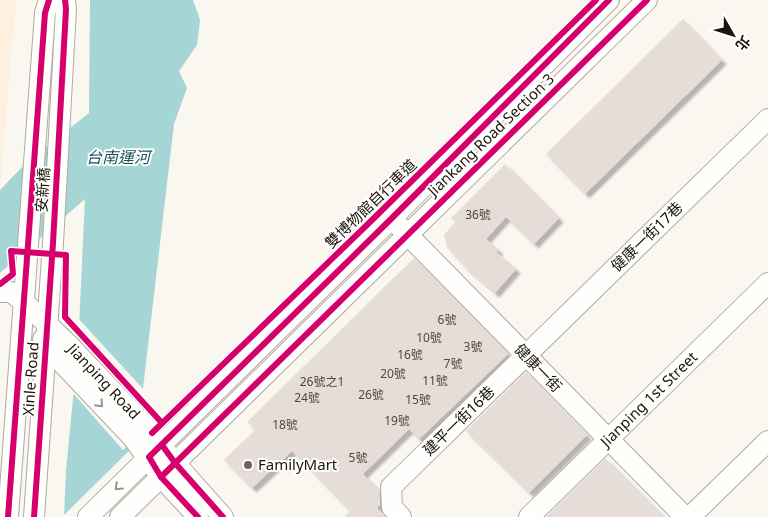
<svg xmlns="http://www.w3.org/2000/svg" width="768" height="517" font-family="'Noto Sans','Noto Sans TC',sans-serif">
<style>
.built{fill:#fdf0de}
.water{fill:#a5d5d5}
.pier{fill:#faf6f0}
.building{fill:#e6ddd8;filter:url(#shadow)}
.lines{fill:none;stroke-linecap:round;stroke-linejoin:round}
.minor-casing{stroke:#afaaa2;stroke-width:22}
.minor{stroke:#fefefd;stroke-width:20}
.cycleway-casing{stroke:#fff;stroke-width:9}
.cycleway{stroke:#d6006c;stroke-width:6}
.oneway{stroke:#989590}
.poi-dot{fill:#69635a;stroke:#fff;stroke-width:2}
.labels{text-anchor:middle;stroke-width:4;stroke-linejoin:round;paint-order:stroke}
.number-label{font-size:12px;fill:#4f473e}
.street-label{font-size:15px;fill:#1b140a;stroke:#fff}
.poi-label{font-size:15px;fill:#1b140a;stroke:#fff;text-anchor:start}
.water-label{font-size:16px;font-style:italic;fill:#185558;stroke:#fff}
</style>
<defs>
<filter id="shadow"><feDropShadow dx="4.5" dy="4.5" stdDeviation="1" flood-color="#0004"/></filter>
</defs>
<rect width="100%" height="100%" fill="#faf6f0"/>
<path class="built" d="M0,0h16l-16,184z"/>
<path class="water" d="M90,0h103l7,20 -3,25 -18,26 8,17 -13,36 -38,324 -72,69 2,-47 12,-122 7,-149 -85,74v-83l24,-25 65,-52z"/>
<g class="pier">
<path d="M77,317l68,74 -4,42 -18,17 -52,-59z"/>
<path d="M140,440l-1,8 8,69h-85z"/>
</g>
<g class="building">
<path d="M683,19l39,41 -137,134 -39,-40z"/>
<path d="M505,164l54,54 -25,26 -28,-27 -20,22 13,11 -3,2 20,17 -21,24 -29,-25 -19,-21 -3,-12 11,-13 -4,-4z"/>
<path d="M414,258l94,96 -89,85 -10,-10 -46,45 16,16 1,15 -3,3 8,9h-41l6,-6 -58,-60 -40,37 -28,-28 31,-30 -8,-8z"/>
<path d="M526,372l61,63 -58,58 -63,-62z"/>
<path d="M606,459l58,58h-118l59,-58z"/>
</g>
<g class="lines">
<defs>
<g id="minor">
<path d="M399,226l286,291"/>
<path id="s1" d="M0,292h11l13,10 46,44 82,87 23,30 48,54"/>
<path d="M43,339l19,24 71,75 28,39 37,40"/>
<path d="M8,517l37,-504 4,-13"/>
<path d="M34,517l19,-274 13,-234 -1,-9"/>
<path d="M88,517l304,-299 217,-218"/>
<path d="M120,517l527,-517"/>
<path d="M401,517l-9,-10 -1,-20 377,-368"/>
<path id="s2" d="M529,517l239,-234"/>
<path d="M690,517l78,-76"/>
</g>
</defs>
<use href="#minor" class="minor-casing"/>
<use href="#minor" class="minor"/>
<defs>
<g id="cycleway">
<path d="M0,284l13,-10 -2,-23 55,4 -1,62 97,106"/>
<path d="M152,433l219,-212 225,-221"/>
<path d="M162,445l13,18 48,54"/>
<path d="M161,477l486,-477"/>
<path d="M8,517l37,-504 4,-13"/>
<path d="M34,517l19,-274 13,-234 -1,-9"/>
<path d="M198,517l-37,-40 -12,-20 243,-239 217,-218"/>
</g>
</defs>
<use href="#cycleway" class="cycleway-casing"/>
<use href="#cycleway" class="cycleway"/>
</g>
<defs><path id="oneway-chevron" d="M-2-3.5L2.5 0L-2 3.5" fill="none" stroke-width="1.6" stroke-linecap="round" stroke-linejoin="round" transform="scale(1.25)"/></defs>
<g class="oneway">
<use href="#oneway-chevron" transform="translate(100 404) rotate(47)"/>
<use href="#oneway-chevron" transform="translate(118 487) rotate(136)"/>
</g>
<circle class="poi-dot" cx="248" cy="465" r="5"/>
<g class="labels">
<g class="number-label">
<text x="478" y="219">36號</text>
<text x="447" y="324">6號</text>
<text x="429" y="342">10號</text>
<text x="473" y="351">3號</text>
<text x="410" y="359">16號</text>
<text x="453" y="368">7號</text>
<text x="393" y="378">20號</text>
<text x="435" y="385">11號</text>
<text x="322" y="386">26號之1</text>
<text x="371" y="399">26號</text>
<text x="307" y="402">24號</text>
<text x="418" y="404">15號</text>
<text x="397" y="425">19號</text>
<text x="285" y="429">18號</text>
<text x="358" y="462">5號</text>
</g>
<g class="street-label">
<text transform="translate(491 135) rotate(-44)" y="5">Jiankang Road Section 3</text>
<text transform="translate(43 190) rotate(-86)" y="5">安新橋</text>
<text transform="translate(371 204) rotate(-44)" y="5">雙博物館自行車道</text>
<text transform="translate(647 237) rotate(-44)" y="5">健康一街17巷</text>
<text transform="translate(538 368) rotate(46)" y="5">健康一街</text>
<text transform="translate(31 379) rotate(-86)" y="5">Xinle Road</text>
<text dy="5" stroke="none"><textPath href="#s1" startOffset="140">Jianping Road</textPath></text>
<text dy="5" stroke="none"><textPath href="#s2" startOffset="168">Jianping 1st Street</textPath></text>
<text transform="translate(459 421) rotate(-44)" y="5">建平一街16巷</text>
</g>
<g class="poi-label">
<text x="258" y="470">FamilyMart</text>
</g>
<g class="water-label">
<text x="118" y="163">台南運河</text>
</g>
</g>
<g transform="translate(733 35) rotate(129)" stroke="#ffffff" stroke-width="4" paint-order="stroke">
<path d="M0-4L9 19L0 12L-9 19Z" fill="#1b140a"/>
<text y="-8" font-size="14" font-weight="bold" text-anchor="middle" fill="#1b140a">北</text>
</g>
</svg>
